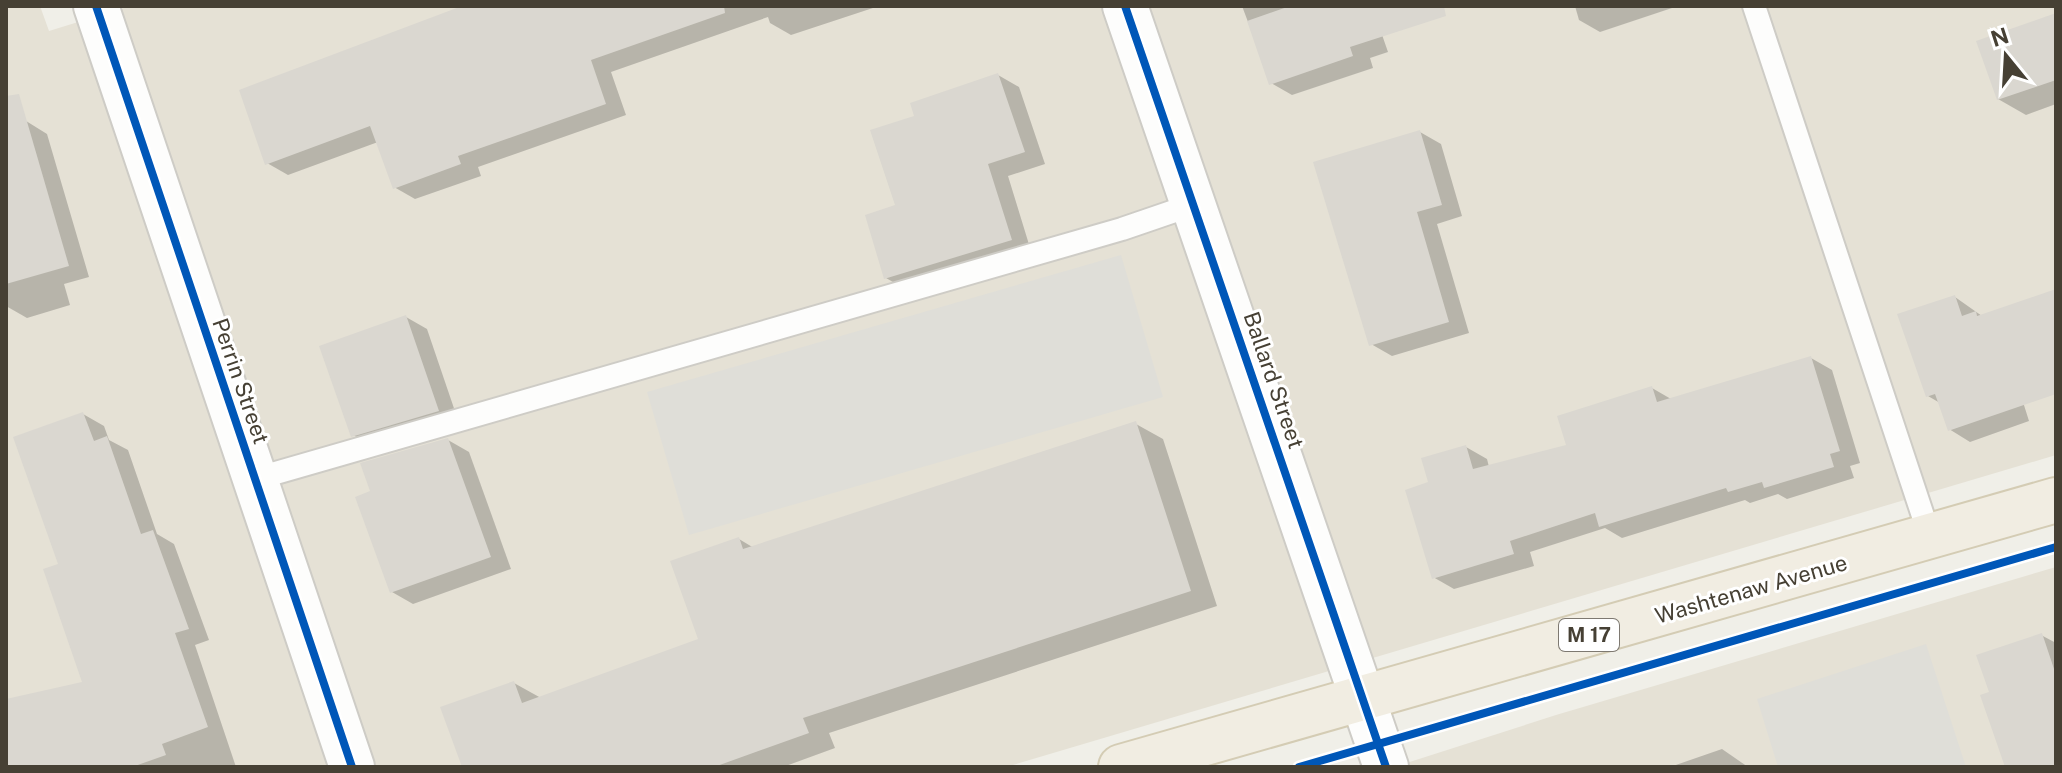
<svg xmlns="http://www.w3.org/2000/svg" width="2062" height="773" font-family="'Public Sans',sans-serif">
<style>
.residential{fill:#e5e1d5}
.parking{fill:#dfded8}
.shadow{fill:#0003}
.building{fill:#dad7d0}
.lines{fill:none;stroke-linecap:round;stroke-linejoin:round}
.service-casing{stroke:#ceccc6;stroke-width:26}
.minor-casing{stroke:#ceccc6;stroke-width:48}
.tertiary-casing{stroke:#ceccc6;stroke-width:48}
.primary-casing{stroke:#d4ccb4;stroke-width:48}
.service{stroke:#fdfdfc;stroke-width:22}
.minor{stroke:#fdfdfc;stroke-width:44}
.tertiary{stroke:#fdfdfc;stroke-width:44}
.primary{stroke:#f1ede2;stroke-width:44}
.cycleway-casing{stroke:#fff;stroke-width:13}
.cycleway{stroke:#0057b8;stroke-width:8}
.labels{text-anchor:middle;stroke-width:6;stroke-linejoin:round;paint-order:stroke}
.shield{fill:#fff;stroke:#7e7971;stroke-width:2}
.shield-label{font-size:20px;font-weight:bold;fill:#464034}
.street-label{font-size:22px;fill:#464034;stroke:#fff}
</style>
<rect width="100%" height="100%" fill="#f0efe8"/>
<g class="residential">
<path d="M6,6h34l9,25 81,-25h1926v449l-1050,312h-1000z"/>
<path d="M2056,567v200h-662l162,-52z"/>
</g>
<g class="parking">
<path d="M1121,255l42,142 -474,138 -42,-143z"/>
<path d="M1926,644l40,123h-188l-21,-68z"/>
</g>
<g class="shadow">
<path d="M479,6h400l-88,29 -21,-12 -2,-6 -157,55 15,43 -148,52 3,9 -66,23 -21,-12 -16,-45 -90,33 -21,-12z"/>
<path d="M1242,6h130l16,46 -18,6 3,10 -81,27 -21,-12z"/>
<path d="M1575,6h103l-78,26 -21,-12z"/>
<path d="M2056,15v89l-30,11 -28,-16z"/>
<path d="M998,75l21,12 26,77 -37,12 23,75 -124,39 -21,-12 11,-72z"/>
<path d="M10,111l37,23 42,143 -25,7 6,21 -43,13 -21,-12v-194z"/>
<path d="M1420,132l21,12 21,72 -25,8 32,109 -77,23 -21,-12z"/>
<path d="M2056,291v100l-33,11 6,19 -59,21 -21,-13 -9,-26 -12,-7 27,-99 27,19z"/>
<path d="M406,317l21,12 32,94 -85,24 -21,-12z"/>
<path d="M1811,358l21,12 28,93 -10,3 4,12 -67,21 -9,-5 -28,9 -5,-3 -123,38 -17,-10 -75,24 4,14 -80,23 -21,-12 -2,-93 35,-37 21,12 2,8 79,-20 84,-59 19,11z"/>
<path d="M83,414l21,12 5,14 19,10 29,84 17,10 35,96 -14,5 41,122h-230v-66l79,-18 -25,-118z"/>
<path d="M1136,424l27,15 54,167 -388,127 6,15 -52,19h-319l50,-84 27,15 160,-57 38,-102 15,9z"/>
<path d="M448,440l21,12 42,117 -98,35 -21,-12 -19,-100z"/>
<path d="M2041,635l15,8v124h-49l-15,-73z"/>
<path d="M1722,749l26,18h-78z"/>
</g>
<g class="building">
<path d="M462,6h262l1,7 -134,47 15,44 -148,52 3,8 -68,25 -23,-63 -105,39 -26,-75z"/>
<path d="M1290,6h154l2,10 -96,31 3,9 -84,29 -22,-64z"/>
<path d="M2056,13v67l-59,20 -21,-59z"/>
<path d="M998,73l27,79 -37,12 24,76 -128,39 -19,-64 30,-10 -25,-75 44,-14 -4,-13z"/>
<path d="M19,94l50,172 -63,18v-188z"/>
<path d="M1420,130l22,75 -25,7 32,110 -80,24 -56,-184z"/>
<path d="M2056,289v105l-108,37 -13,-37 -9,3 -29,-83 58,-19 7,21 14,-5 1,5z"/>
<path d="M406,315l33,96 -88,26 -32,-91z"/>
<path d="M1811,356l29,95 -10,3 4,13 -70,21 -2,-6 -34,10 -2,-4 -127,39 -4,-14 -85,28 4,13 -82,25 -27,-89 23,-8 -7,-24 45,-13 7,24 93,-24 -9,-29 95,-30 5,16z"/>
<path d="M83,412l11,29 13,-5 34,98 12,-4 36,99 -14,4 33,94 -46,17 4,11 -34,12h-126v-68l76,-17 -39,-113 15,-5 -45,-127z"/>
<path d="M1136,421l55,170 -388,127 6,15 -95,34h-252l-22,-60 74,-26 8,22 176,-64 -28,-78 69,-24 4,12z"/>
<path d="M448,438l43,119 -101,36 -35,-96 15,-6 -10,-28z"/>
<path d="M2042,633l14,42v92h-51l-25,-72 9,-3 -13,-37z"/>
</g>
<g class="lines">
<defs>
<g id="service">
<path d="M1754,6l176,531"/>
<path d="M255,479l867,-250 73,-25"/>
</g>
<path id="minor" d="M96,6l256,761"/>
<path id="tertiary" d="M1125,6l261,761"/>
<path id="primary" d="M1121,767l935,-267"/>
</defs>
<use href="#service" class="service-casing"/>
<use href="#minor" class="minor-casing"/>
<use href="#tertiary" class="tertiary-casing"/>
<use href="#primary" class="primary-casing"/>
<use href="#service" class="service"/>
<use href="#minor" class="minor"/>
<use href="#tertiary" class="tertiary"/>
<use href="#primary" class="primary"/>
<defs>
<g id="cycleway">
<path d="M96,6l256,761"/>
<path d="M1125,6l261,761"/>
<path d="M1299,767l757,-220"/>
</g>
</defs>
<use href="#cycleway" class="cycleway-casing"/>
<use href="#cycleway" class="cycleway"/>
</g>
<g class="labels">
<rect class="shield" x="1559" y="619" width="60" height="32" rx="6"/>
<g class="shield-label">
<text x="1589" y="642">M 17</text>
</g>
<g class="street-label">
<text transform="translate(1274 380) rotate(71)" y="8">Ballard Street</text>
<text transform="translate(241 381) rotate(71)" y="8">Perrin Street</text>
<text transform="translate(1751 589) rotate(-16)" y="8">Washtenaw Avenue</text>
</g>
</g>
<rect width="2062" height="773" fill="none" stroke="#464034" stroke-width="16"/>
<g transform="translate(2006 56) rotate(342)" stroke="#ffffff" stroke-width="6" paint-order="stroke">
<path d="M0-6L14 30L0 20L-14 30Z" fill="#464034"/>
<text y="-12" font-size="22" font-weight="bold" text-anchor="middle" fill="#464034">N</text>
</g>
</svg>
